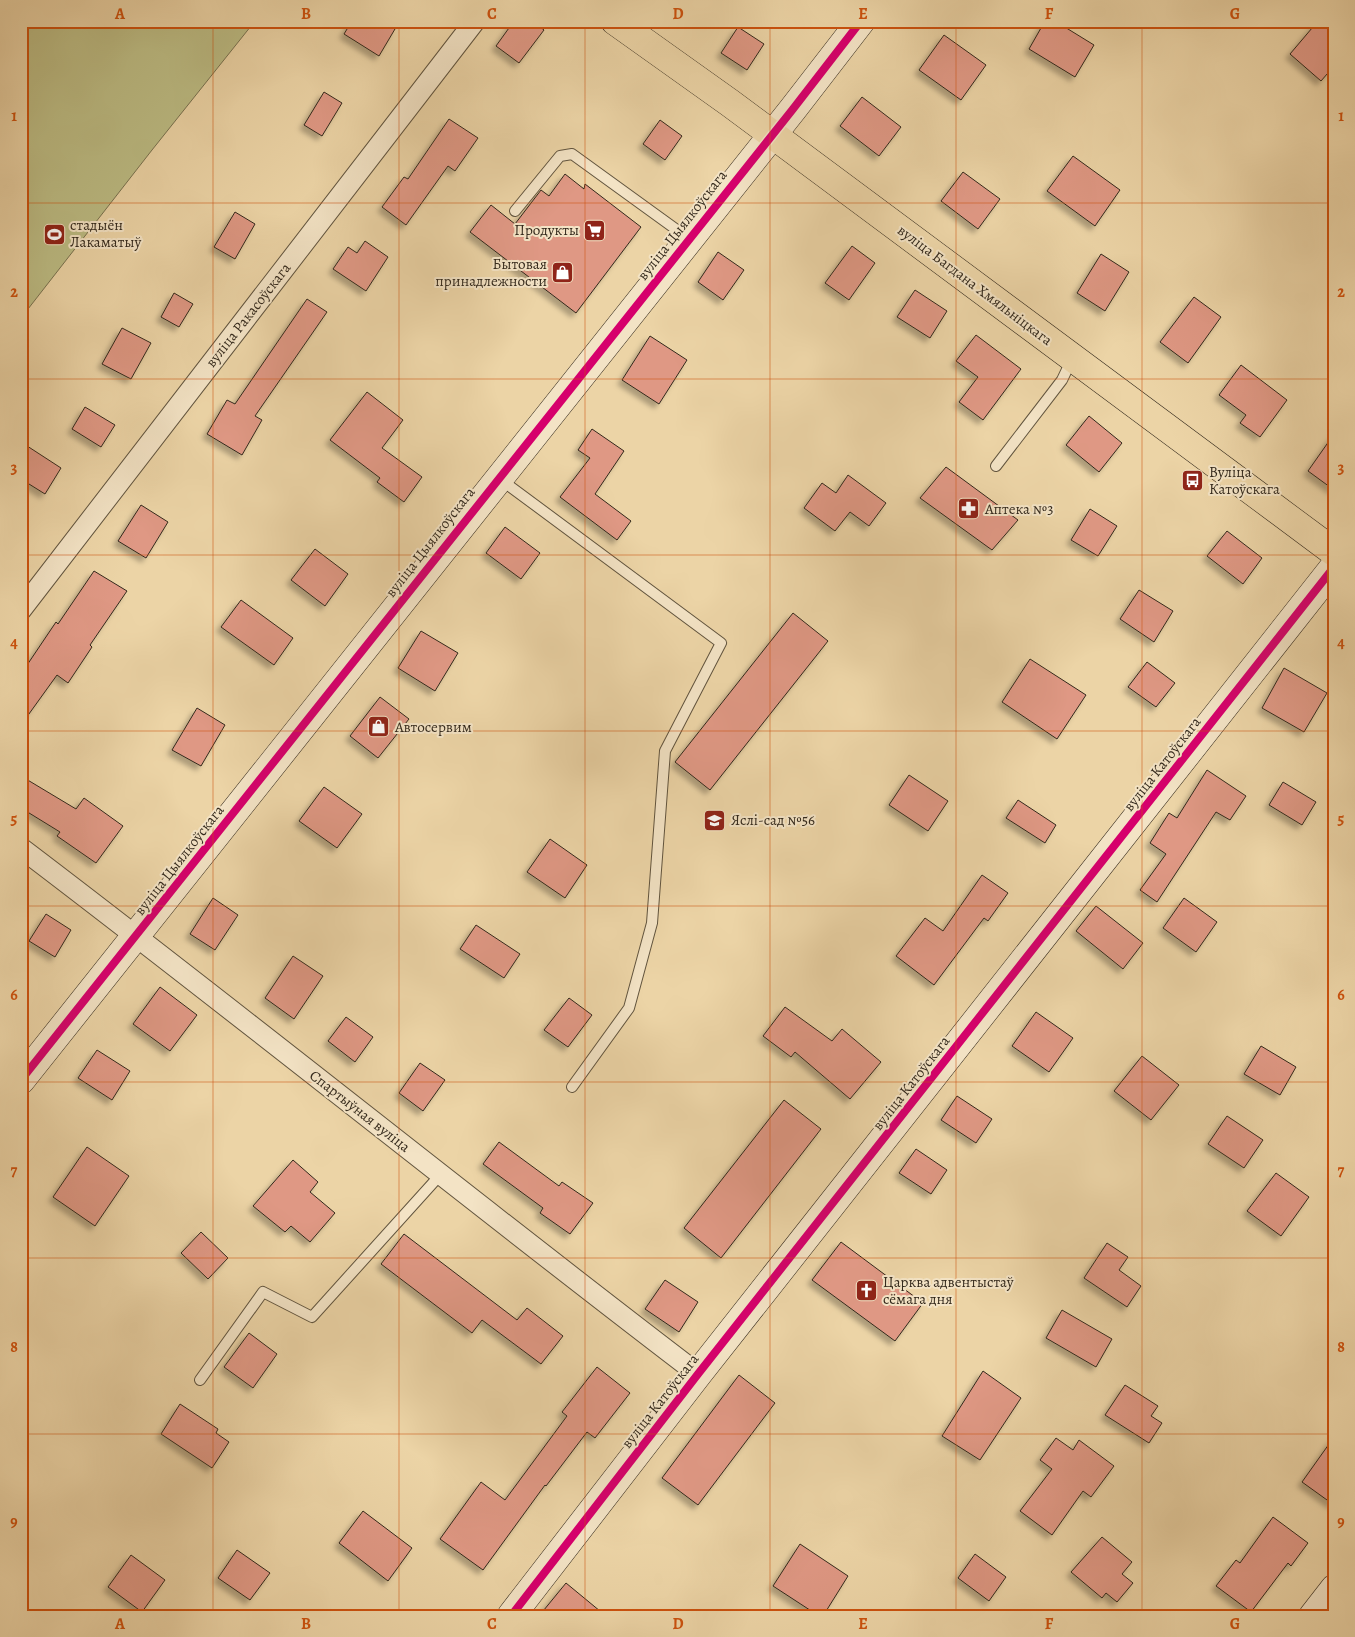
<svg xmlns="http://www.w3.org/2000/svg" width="1355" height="1637" font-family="Alegreya,serif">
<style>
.green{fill:#bcbc84;stroke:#787250}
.building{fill:#df9884;stroke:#33291c;filter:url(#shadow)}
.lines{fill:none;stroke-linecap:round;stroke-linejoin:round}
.lane-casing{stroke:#61543e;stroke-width:12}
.street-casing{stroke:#61543e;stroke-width:22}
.secondary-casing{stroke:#33291c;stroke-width:29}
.primary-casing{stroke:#33291c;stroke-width:29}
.lane{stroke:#f3e3c5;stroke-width:10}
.street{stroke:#f3e3c5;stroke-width:20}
.secondary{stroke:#f3e3c5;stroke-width:28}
.primary{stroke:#ecd4a6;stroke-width:28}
.cycleway-casing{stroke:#f3e3c5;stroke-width:11}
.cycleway{stroke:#d6006c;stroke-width:8}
.grid{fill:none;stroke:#cd520e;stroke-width:1;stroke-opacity:0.55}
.labels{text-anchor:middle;stroke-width:4;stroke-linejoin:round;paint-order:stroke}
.poi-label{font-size:15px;fill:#33291c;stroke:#f3e3c5;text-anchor:start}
.street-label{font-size:15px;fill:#33291c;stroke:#f3e3c5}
.neatline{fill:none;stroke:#cd520e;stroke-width:2}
.grid-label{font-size:16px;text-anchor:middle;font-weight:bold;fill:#cd520e}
</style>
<defs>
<filter id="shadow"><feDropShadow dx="-4.5" dy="4.5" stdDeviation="2.5" flood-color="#0004"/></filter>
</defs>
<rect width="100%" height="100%" fill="#ecd4a6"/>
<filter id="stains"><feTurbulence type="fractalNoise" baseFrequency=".004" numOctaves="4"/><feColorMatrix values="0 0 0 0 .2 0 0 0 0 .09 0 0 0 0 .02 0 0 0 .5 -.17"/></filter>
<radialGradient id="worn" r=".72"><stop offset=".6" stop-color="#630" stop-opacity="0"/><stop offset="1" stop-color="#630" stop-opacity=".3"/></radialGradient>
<path class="green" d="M21,21h234l-103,129 -131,168z"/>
<g class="building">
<path d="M352,21h30l13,8 -16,27 -35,-22z"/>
<path d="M514,21h19l11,9 -25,33 -23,-17z"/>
<path d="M1045,21h10l39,24 -19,32 -46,-28z"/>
<path d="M1318,21h16v45l-13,15 -31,-27z"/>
<path d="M738,27l26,17 -17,26 -26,-17z"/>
<path d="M944,35l42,30 -25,35 -42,-30z"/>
<path d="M324,92l18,11 -20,33 -18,-11z"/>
<path d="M862,97l39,30 -22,29 -39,-30z"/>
<path d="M449,119l29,19 -23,33 -7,-5 -42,59 -24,-18 22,-30 4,2z"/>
<path d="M660,120l22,16 -17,24 -22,-16z"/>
<path d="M1073,156l47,34 -25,36 -48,-35z"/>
<path d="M963,172l37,27 -22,30 -37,-28z"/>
<path d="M565,174l19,15 1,-5 56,43 -65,86 -106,-81 21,-27 24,19 26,-34 8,6z"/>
<path d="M235,212l20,12 -20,35 -21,-12z"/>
<path d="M365,241l23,16 -22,34 -33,-22 15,-22 9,6z"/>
<path d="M852,246l23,17 -26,37 -24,-17z"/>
<path d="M718,252l26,18 -21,30 -25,-18z"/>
<path d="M1101,254l28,18 -24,39 -28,-18z"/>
<path d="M915,290l32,21 -17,27 -33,-21z"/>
<path d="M174,293l19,11 -14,23 -18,-10z"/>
<path d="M1194,297l27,20 -33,46 -28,-21z"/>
<path d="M307,299l20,13 -72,104 7,4 -20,35 -35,-21 20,-34 8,4z"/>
<path d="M122,328l29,15 -20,36 -29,-15z"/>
<path d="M976,335l45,34 -38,51 -24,-18 19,-25 -22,-16z"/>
<path d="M650,336l37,24 -28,44 -37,-24z"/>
<path d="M1241,365l46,35 -27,37 -20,-14 6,-8 -27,-20z"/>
<path d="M367,392l36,28 -21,28 40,29 -18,25 -27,-20 3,-4 -50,-38z"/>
<path d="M85,407l30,18 -14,22 -29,-18z"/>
<path d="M1089,416l33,27 -23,29 -33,-27z"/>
<path d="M592,429l32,22 -29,43 36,27 -14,19 -57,-43 30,-39 -12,-8z"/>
<path d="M1334,434v56l-26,-19z"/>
<path d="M21,442l40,26 -16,26 -24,-15z"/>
<path d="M946,467l72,53 -26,30 -72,-52z"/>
<path d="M848,475l38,28 -17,23 -19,-14 -15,19 -31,-23 18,-25 14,10z"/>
<path d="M141,505l27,17 -22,36 -28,-17z"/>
<path d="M1090,509l27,17 -19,30 -27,-16z"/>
<path d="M505,527l35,26 -19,26 -35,-26z"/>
<path d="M1227,531l35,27 -19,26 -36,-28z"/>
<path d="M315,549l33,25 -23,32 -34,-26z"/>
<path d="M94,571l33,20 -37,54 2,2 -24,36 -11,-8 -36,50v-51l35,-52 2,2z"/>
<path d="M1139,590l34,21 -19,31 -34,-23z"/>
<path d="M241,600l52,38 -19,27 -53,-38z"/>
<path d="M793,613l35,28 -118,149 -35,-28z"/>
<path d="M421,631l37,22 -23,38 -37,-23z"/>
<path d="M1030,659l56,36 -29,44 -55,-37z"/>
<path d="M1147,662l28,21 -19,24 -28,-20z"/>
<path d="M1284,668l43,25 -23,39 -42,-24z"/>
<path d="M380,697l29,22 -31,39 -28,-22z"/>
<path d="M197,708l28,17 -24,41 -29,-16z"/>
<path d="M1207,770l39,26 -16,24 -14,-8 -59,90 -17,-12 26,-36 -16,-11 19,-30 8,5z"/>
<path d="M909,775l39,26 -20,30 -39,-26z"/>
<path d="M21,776l55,33 8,-11 39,28 -27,37 -39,-27 3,-4 -39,-24z"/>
<path d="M1283,782l33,20 -14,23 -33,-20z"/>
<path d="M324,787l38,27 -25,34 -38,-27z"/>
<path d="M1018,800l38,25 -11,18 -39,-25z"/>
<path d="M550,839l37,26 -22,33 -38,-26z"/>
<path d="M982,875l26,18 -20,28 -4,-3 -50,67 -38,-29 29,-38 18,13z"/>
<path d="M213,898l25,17 -23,35 -25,-16z"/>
<path d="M1184,898l33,24 -21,30 -33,-24z"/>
<path d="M1096,906l47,37 -20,26 -47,-38z"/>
<path d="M46,914l25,16 -16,27 -26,-16z"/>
<path d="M476,925l44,29 -16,24 -44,-29z"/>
<path d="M293,956l30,20 -29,43 -29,-21z"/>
<path d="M160,987l37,28 -27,36 -37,-27z"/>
<path d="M569,998l23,17 -24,32 -24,-17z"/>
<path d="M785,1007l47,34 10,-12 39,33 -31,37 -55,-47 -4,5 -28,-21z"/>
<path d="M1036,1012l37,26 -24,34 -37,-26z"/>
<path d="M346,1017l27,20 -18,25 -27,-21z"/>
<path d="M1261,1046l35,21 -16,28 -36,-21z"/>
<path d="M97,1050l33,21 -18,29 -34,-22z"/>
<path d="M1142,1056l37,29 -28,35 -37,-29z"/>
<path d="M420,1063l25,17 -22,31 -24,-18z"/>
<path d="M957,1096l35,23 -16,24 -35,-23z"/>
<path d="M784,1100l37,29 -100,129 -37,-30z"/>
<path d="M1227,1116l36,24 -19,28 -36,-24z"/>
<path d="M499,1142l60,44 3,-4 31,21 -23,31 -30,-21 3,-5 -60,-44z"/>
<path d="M87,1147l42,29 -34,50 -42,-29z"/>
<path d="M916,1149l31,21 -16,24 -32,-21z"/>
<path d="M293,1160l25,22 -8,10 25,21 -25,29 -19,-16 -6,6 -32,-26z"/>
<path d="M1276,1173l33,24 -28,39 -34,-25z"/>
<path d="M201,1232l27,26 -20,21 -27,-26z"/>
<path d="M404,1234l113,86 10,-12 36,28 -22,28 -59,-44 -10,13 -91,-69z"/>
<path d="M841,1242l82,61 -28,38 -83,-61z"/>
<path d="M1107,1243l21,14 -9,13 22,16 -14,21 -43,-29z"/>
<path d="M665,1280l33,22 -19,30 -34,-23z"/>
<path d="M1062,1310l50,29 -16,28 -50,-29z"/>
<path d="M249,1333l28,21 -24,34 -29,-21z"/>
<path d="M597,1367l33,26 -35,45 -8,-6 -41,54 -1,-1 -62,85 -43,-31 41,-57 24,18 62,-84 -5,-4z"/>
<path d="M983,1371l38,27 -41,62 -38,-24z"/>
<path d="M739,1375l36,28 -77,102 -36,-27z"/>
<path d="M1125,1385l33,21 -7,10 11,7 -13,20 -44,-28z"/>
<path d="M180,1404l38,25 -2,4 13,9 -17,26 -51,-34z"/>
<path d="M1334,1437v68l-32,-23z"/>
<path d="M1056,1438l17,12 6,-10 35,26 -23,31 -8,-6 -31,44 -32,-24 32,-42 -12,-9z"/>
<path d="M363,1511l49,37 -24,33 -49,-38z"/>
<path d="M1273,1517l35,26 -17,23 -3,-3 -37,49 -35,-26 20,-26 4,3z"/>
<path d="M1102,1537l30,25 -10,12 11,9 -16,19 -11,-9 -4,5 -31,-26z"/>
<path d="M800,1544l48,32 -25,40h-4l-46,-30z"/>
<path d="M237,1550l33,23 -20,27 -32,-22z"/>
<path d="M975,1554l31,23 -17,24 -31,-23z"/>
<path d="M131,1555l34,25 -23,32 -34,-25z"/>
<path d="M566,1583l40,33h-67z"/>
</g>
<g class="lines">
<defs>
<g id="lane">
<path d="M515,211l45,-55 12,-2 116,84"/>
<path d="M996,466l66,-86 10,-21"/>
<path d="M500,479l221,164 -56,108 -13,172 -23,85 -57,79"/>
<path d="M200,1380l63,-88 49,25 129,-143"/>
</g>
<g id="street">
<path d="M21,610l454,-589"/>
<path d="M21,848c228,173 450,353 677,526"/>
</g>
<g id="secondary">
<path d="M21,1080l772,-971 68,-88"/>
<path d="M511,1616l187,-242 636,-807"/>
<path d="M1313,1616l21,-27"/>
</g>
<path id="primary" d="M615,21l115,82 604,449"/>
</defs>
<use href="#lane" class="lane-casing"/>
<use href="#street" class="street-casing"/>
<use href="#secondary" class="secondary-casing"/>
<use href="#primary" class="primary-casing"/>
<use href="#lane" class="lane"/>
<use href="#street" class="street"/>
<use href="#secondary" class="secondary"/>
<use href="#primary" class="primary"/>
<defs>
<g id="cycleway">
<path d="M21,1080l772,-971 68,-88"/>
<path d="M511,1616l187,-242 636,-807"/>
</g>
</defs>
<use href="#cycleway" class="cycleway-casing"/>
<use href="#cycleway" class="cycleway"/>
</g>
<path class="grid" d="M213,21v1595M399,21v1595M585,21v1595M770,21v1595M956,21v1595M1142,21v1595M21,203h1313M21,379h1313M21,555h1313M21,731h1313M21,906h1313M21,1082h1313M21,1258h1313M21,1434h1313"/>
<defs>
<symbol id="supermarket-square" viewBox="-11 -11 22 22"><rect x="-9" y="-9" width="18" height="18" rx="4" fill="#8f2418" stroke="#f3e3c5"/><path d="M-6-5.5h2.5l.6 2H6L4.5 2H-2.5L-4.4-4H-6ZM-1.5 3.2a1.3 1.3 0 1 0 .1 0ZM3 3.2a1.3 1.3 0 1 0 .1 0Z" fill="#fff"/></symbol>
<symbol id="stadium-square" viewBox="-11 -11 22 22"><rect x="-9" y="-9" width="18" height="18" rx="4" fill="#8f2418" stroke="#f3e3c5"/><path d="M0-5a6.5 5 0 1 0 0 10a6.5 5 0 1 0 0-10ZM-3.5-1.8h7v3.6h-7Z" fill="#fff"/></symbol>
<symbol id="shop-square" viewBox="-11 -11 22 22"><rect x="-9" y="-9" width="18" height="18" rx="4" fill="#8f2418" stroke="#f3e3c5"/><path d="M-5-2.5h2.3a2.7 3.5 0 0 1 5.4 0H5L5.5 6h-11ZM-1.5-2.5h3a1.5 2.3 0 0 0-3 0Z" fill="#fff"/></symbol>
<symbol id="bus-square" viewBox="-11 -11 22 22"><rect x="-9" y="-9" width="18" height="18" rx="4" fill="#8f2418" stroke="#f3e3c5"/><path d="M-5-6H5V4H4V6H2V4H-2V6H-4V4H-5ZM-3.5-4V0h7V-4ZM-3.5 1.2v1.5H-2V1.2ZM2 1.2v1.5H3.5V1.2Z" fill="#fff"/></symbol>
<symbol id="pharmacy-square" viewBox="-11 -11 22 22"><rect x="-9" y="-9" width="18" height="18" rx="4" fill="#8f2418" stroke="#f3e3c5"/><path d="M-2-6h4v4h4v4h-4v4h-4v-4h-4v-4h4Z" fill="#fff"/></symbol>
<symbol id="school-square" viewBox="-11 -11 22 22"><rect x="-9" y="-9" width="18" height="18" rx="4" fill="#8f2418" stroke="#f3e3c5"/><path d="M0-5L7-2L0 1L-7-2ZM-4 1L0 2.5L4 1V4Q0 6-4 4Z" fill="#fff"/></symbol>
<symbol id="church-square" viewBox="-11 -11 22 22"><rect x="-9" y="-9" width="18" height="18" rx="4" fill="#8f2418" stroke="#f3e3c5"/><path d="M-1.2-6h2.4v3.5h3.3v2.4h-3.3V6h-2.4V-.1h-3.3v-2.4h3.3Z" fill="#fff"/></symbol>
</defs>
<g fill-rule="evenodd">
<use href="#supermarket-square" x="582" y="218" width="25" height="25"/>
<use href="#stadium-square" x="42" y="222" width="25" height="25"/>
<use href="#shop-square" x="550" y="260" width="25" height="25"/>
<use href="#bus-square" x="1180" y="468" width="25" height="25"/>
<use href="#pharmacy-square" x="956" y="496" width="25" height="25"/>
<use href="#shop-square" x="366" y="714" width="25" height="25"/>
<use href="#school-square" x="702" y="808" width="25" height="25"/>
<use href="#church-square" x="854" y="1278" width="25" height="25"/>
</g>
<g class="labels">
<g class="poi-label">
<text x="70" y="230">стадыён<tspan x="70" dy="17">Лакаматыў</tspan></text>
<text x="579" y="235" text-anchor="end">Продукты</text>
<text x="547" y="269" text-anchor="end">Бытовая<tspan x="547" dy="17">принадлежности</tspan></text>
<text x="1209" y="477">Вуліца<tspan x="1209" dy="17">Катоўскага</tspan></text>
<text x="985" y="514">Аптека №3</text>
<text x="395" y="732">Автосервим</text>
<text x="731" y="825">Яслі-сад №56</text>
<text x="883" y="1287">Царква адвентыстаў<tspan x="883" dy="17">сёмага дня</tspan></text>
</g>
<g class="street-label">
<text transform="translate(682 225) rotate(-52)" y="5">вуліца Цыялкоўскага</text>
<text transform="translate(975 285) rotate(37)" y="5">вуліца Багдана Хмяльніцкага</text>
<text transform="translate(248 315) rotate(-52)" y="5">вуліца Ракасоўскага</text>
<text transform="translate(430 542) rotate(-52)" y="5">вуліца Цыялкоўскага</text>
<text transform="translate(1162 764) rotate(-52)" y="5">вуліца Катоўскага</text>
<text transform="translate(179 860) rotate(-52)" y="5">вуліца Цыялкоўскага</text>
<text transform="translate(911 1083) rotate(-52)" y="5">вуліца Катоўскага</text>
<text transform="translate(360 1111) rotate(38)" y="5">Спартыўная вуліца</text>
<text transform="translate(660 1401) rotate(-52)" y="5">вуліца Катоўскага</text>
</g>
</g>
<rect width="1355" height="1637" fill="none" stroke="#ecd4a6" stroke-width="55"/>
<rect x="28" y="28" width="1300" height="1582" class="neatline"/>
<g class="grid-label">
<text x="120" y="19">A</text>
<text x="306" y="19">B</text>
<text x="492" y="19">C</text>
<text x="678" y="19">D</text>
<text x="863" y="19">E</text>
<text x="1049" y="19">F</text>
<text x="1235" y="19">G</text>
<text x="14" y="121">1</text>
<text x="1341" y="121">1</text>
<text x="14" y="297">2</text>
<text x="1341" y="297">2</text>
<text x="14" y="473">3</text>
<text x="1341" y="473">3</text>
<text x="14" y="648">4</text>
<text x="1341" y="648">4</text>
<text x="14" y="824">5</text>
<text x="1341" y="824">5</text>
<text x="14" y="1000">6</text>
<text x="1341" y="1000">6</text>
<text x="14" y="1176">7</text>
<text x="1341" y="1176">7</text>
<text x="14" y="1352">8</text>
<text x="1341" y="1352">8</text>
<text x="14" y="1527">9</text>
<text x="1341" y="1527">9</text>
<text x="120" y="1629">A</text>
<text x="306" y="1629">B</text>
<text x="492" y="1629">C</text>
<text x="678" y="1629">D</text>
<text x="863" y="1629">E</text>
<text x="1049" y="1629">F</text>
<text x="1235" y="1629">G</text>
</g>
<rect width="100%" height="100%" filter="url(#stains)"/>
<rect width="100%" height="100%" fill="url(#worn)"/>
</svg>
